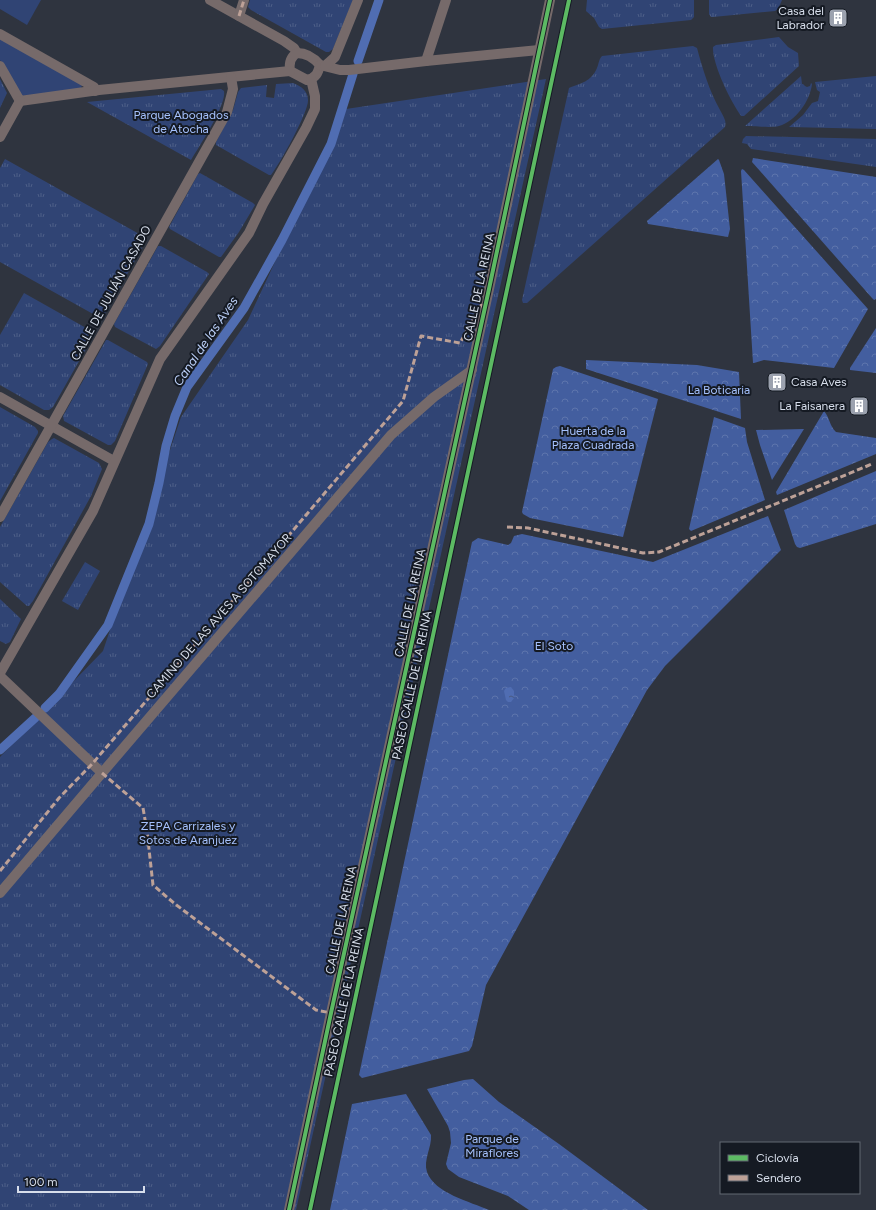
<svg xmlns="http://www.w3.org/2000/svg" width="876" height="1210" font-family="Figtree,sans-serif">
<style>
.grass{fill:url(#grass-tufts)}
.forest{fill:url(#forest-crowns)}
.garden{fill:#304474}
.water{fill:url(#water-ripples)}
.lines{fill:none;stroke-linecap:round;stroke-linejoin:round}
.canal{stroke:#506db2;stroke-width:9}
.minor{stroke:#766a6a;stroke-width:10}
.quiet{stroke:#bda197;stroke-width:3;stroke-dasharray:6 3;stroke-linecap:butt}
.cycleway-casing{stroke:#151a23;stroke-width:6}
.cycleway{stroke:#5cba63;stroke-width:4}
.labels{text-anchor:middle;stroke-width:4;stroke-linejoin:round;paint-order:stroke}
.poi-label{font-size:12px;fill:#d7deeb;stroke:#151a23;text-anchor:end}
.park-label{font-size:12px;fill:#a5c1fd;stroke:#151a23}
.street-label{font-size:12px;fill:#d7deeb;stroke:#151a23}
.water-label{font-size:13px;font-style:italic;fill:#bbcff7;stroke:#151a23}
</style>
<defs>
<pattern id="grass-tufts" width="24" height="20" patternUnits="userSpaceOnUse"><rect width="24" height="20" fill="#304474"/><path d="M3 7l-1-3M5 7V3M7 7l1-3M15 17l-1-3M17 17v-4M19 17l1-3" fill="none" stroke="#4d5f88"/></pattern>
<pattern id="forest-crowns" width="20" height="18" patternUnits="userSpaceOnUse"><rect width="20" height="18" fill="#435e9f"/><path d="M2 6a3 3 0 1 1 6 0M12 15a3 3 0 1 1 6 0" fill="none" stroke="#5d75ac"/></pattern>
<pattern id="water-ripples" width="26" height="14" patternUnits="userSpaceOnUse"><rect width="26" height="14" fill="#506db2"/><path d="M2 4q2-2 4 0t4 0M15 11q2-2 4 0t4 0" fill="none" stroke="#495a81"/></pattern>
</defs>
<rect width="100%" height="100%" fill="#2f343f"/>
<g class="grass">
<path d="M250,0h103l-20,49 -4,3h-3l-75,-42 -3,-3z"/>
<path d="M587,0h107v17l-3,3 -89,9 -3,-2 -5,-9 -8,-7z"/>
<path d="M709,0h73l-4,9 -3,2 -62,6h-2l-2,-3z"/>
<path d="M779,37l9,10 10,6 1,13 -55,50h-3c-10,-14 -29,-52 -28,-69l3,-2z"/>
<path d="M693,46l4,2c6,22 12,42 23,62 3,6 7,11 5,17l-198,176h-4l-1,-3 47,-212c12,-5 22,-6 28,-20 2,-5 2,-9 5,-12z"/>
<path d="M801,76l1,8h1l2,2 2,1 3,-1 1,-3 1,1c-2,17 -16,37 -33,42 -7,2 -26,0 -34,0z"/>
<path d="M876,76v53l-87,-2 14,-12 9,-12 6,-2 2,-9 -3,-2 -2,-8z"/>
<path d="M0,79l7,14 -7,15z"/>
<path d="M546,79l-250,1131h-296v-453l103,-106 78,-234 67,-97 98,-211z"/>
<path d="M293,83c8,3 15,8 15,17 1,11 -28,64 -37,75h-2l-53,-30v-3l17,-32 5,-18 3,-4 26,-3 -1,12 8,1 2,-14z"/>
<path d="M221,89l3,2c3,13 -25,56 -33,69l-104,-58z"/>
<path d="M746,136l130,3v28l-125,-18 -4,-5 -5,-1 1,-4z"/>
<path d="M5,159l136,76 -5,10 6,3 -40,71 -102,-57v-94z"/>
<path d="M200,173l53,30 2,2 -16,27 -18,25h-2l-49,-28 -1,-2 29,-53z"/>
<path d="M158,246h3l46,26 2,2 -49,72 -4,3 -41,-22 -1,-3z"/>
<path d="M24,293l71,40 -42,74 -4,3h-5l-44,-25v-50z"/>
<path d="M106,340h2l39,22 1,2 -33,77 -4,4h-3l-42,-23 -2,-1 -1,-5z"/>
<path d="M0,407l35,20 3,4v2l-38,68z"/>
<path d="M54,438l45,25 3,6 -11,27 -58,105 -4,5h-2l-27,-24v-55l48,-85 4,-3z"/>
<path d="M85,562l15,9 -22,39 -16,-9z"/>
<path d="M0,599l21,20 -11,23 -4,2 -6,-3z"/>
</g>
<g class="forest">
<path d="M753,158l123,19v122l-2,1 -2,-2 -120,-136z"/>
<path d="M718,159l1,1 5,14 6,55 -2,8 -80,-13 -1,-3z"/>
<path d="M742,169l2,1 124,139 -34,59 -70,-8 -10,3h-1l-12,-192z"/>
<path d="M876,328v45l-26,-3v-2z"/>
<path d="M586,360l111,5 42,7 2,47 -155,-50z"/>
<path d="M560,366l98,33 -35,138 -93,-19 -7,-4 -1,-2 31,-143 3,-2z"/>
<path d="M824,411c6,7 5,14 12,21l40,6v16l-99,41 -1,-3z"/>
<path d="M714,417l31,11 2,14 18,58 -74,31 -2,-2z"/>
<path d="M804,429l-32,51 -12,-35 -4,-15z"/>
<path d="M876,471v53l-76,24 -3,-1 -2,-3 -11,-34z"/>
<path d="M768,516l13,34 -116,116 -18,24 -161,295 -14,61 -3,5 -107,27 -3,-3 113,-533 6,-4 30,7 3,-2 3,-7 8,-2 131,28z"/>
<path d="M473,1079l26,23 60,42 89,66h-119l-21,-14 -49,-19 -11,-8 -2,-5 5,-21 -1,-11 -2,-6 -21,-37 37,-9z"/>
<path d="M406,1094l25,41c1,12 -8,25 -4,37 7,21 44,30 62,38h-159l22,-106z"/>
</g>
<g class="garden">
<path d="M0,0h41l-14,25 -27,-16z"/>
<path d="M0,39l82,45 -1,6 -59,6 -3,-3 -19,-33z"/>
</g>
<path class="water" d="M511,687l3,4v7l-3,4h-3l-2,-2 -2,-9 2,-3z"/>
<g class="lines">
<g class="canal">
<path d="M358,61l21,-61"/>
<path d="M45,708l14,-14 49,-69 41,-101 10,-41 7,-37 9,-30 12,-29 57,-79 38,-68 49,-96 22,-70"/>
<path d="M0,750l35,-32"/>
</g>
<g class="minor">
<path d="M210,0l74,41 10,7 3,5"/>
<path d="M239,16l5,-16"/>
<path d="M0,34l94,53 1,4"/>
<path d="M297,53c9,0 17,5 23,12 -2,8 -4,13 -13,15l-17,-9c-1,-8 0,-14 7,-18z"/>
<path d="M426,61l20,-61"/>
<path d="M320,65l20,5h9l77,-9 113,-11"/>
<path d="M0,66l20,35 79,-11 191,-19"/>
<path d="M325,66l10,-9 23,-57"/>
<path d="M0,137l20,-36"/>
<path d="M0,397l114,64"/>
<path d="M0,517l227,-405 6,-23 -2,-12"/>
<path d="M0,673l93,-162 67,-152 89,-126 14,-29 43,-76 9,-19v-13l-4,-17"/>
<path d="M0,676l102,97"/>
<path d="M0,893l102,-120 289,-338 43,-38 38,-27"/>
<path d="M289,1210l42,-197 158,-724 61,-289"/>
</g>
<g class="quiet">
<path d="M239,16l5,-16"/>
<path d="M507,527l21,1 115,25 16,-1 213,-88"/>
<path d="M102,773l41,35 4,23 6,54 22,19 141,106 15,3"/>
<path d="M0,871l59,-73 33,-34 186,-216 125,-147 18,-65 39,7 23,-41"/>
</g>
<defs>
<g id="cycleway">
<path d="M289,1210l42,-197 158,-724 61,-289"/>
<path d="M310,1210l259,-1210"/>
</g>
</defs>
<use href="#cycleway" class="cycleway-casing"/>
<use href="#cycleway" class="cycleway"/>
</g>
<defs>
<symbol id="building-square" viewBox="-11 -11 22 22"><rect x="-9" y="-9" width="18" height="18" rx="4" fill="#9ca2af" stroke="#151a23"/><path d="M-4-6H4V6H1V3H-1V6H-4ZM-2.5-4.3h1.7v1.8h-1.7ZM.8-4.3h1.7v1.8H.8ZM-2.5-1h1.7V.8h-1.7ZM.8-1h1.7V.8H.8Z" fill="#fff"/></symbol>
</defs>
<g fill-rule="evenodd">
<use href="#building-square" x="827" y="7" width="22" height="22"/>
<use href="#building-square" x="766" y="371" width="22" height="22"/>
<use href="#building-square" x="848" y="395" width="22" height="22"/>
</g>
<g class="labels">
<g class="poi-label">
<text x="824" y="15">Casa del<tspan x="824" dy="14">Labrador</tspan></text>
<text x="791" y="386" text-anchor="start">Casa Aves</text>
<text x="845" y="410">La Faisanera</text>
</g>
<g class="park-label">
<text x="181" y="119">Parque Abogados<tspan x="181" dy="14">de Atocha</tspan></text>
<text x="719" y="394">La Boticaria</text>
<text x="593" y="435">Huerta de la<tspan x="593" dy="14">Plaza Cuadrada</tspan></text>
<text x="554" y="650">El Soto</text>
<text x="188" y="830">ZEPA Carrizales y<tspan x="188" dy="14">Sotos de Aranjuez</tspan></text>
<text x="492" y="1143">Parque de<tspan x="492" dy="14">Miraflores</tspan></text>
</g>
<g class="street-label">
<text transform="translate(479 287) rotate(-78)" y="4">CALLE DE LA REINA</text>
<text transform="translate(111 293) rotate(-61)" y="4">CALLE DE JULIÁN CASADO</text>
<text transform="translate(410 603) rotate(-78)" y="4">CALLE DE LA REINA</text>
<text transform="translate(219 616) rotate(-49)" y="4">CAMINO DE LAS AVES A SOTOMAYOR</text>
<text transform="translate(412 685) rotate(-78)" y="4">PASEO CALLE DE LA REINA</text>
<text transform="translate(341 920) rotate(-78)" y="4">CALLE DE LA REINA</text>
<text transform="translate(344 1002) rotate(-78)" y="4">PASEO CALLE DE LA REINA</text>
</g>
<g class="water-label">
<text transform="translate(205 341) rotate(-56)" y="5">Canal de las Aves</text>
</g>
</g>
<rect x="720" y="1142" width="140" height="52" fill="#151a23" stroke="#636873"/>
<rect x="728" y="1155" width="20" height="6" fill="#5cba63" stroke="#636873"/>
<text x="756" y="1162" font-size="12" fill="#d7deeb">Ciclovía</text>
<rect x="728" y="1175" width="20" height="6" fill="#bda197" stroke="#636873"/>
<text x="756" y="1182" font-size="12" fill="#d7deeb">Sendero</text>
<path d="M18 1186v6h126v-6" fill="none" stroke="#d7deeb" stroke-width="2"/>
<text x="24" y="1186" font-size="12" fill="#d7deeb" stroke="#151a23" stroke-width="3" paint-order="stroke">100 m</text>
</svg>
